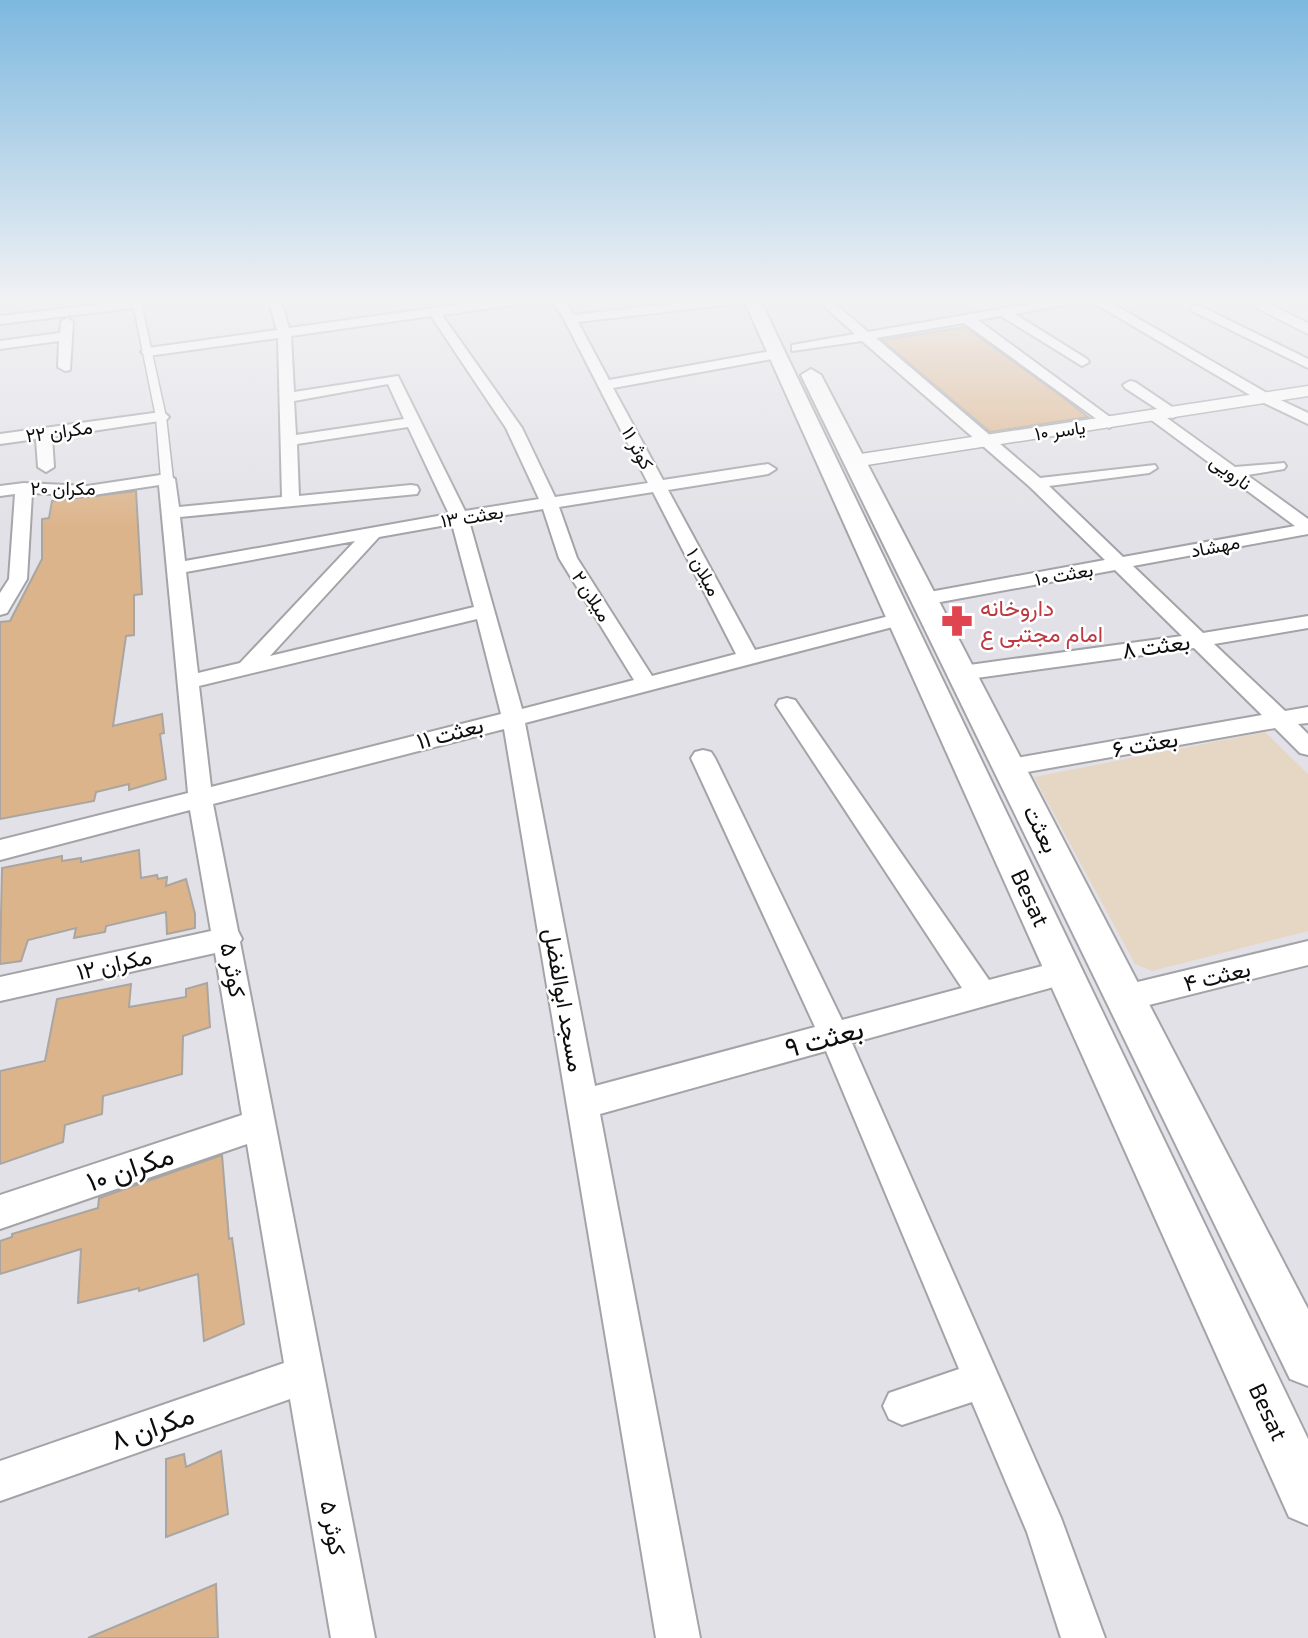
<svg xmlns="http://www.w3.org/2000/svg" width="1308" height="1638" font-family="'Exo 2',Vazirmatn,sans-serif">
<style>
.medical{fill:#e6d6c4}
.building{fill:#dcb48b;stroke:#a9a5a1;stroke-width:2}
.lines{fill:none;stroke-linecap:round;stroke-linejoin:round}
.pedestrian-casing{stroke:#a4a3a8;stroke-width:3}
.minor-casing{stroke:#a4a3a8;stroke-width:4}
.tertiary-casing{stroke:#a4a3a8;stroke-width:3}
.secondary-casing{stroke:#a4a3a8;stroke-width:4}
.pedestrian{fill:#fff;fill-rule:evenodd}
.minor{fill:#fff;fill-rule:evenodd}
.tertiary{fill:#fff;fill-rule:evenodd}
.secondary{fill:#fff;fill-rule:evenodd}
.labels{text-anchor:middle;stroke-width:5;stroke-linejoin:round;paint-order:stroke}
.far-street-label{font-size:19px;fill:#0d0d0e;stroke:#fff}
.health-label{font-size:23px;fill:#be3a42;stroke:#fff;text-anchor:start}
.street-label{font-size:23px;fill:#0d0d0e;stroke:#fff}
.near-street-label{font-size:28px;fill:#0d0d0e;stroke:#fff}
</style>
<rect width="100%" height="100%" fill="#e2e1e7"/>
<path class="medical" d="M1265,732l43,42v157l-156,40 -17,-7 -101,-187z"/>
<g class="building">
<path d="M965,327l99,71 24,19 -98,15 -108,-92z"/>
<path d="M136,491l6,103 -8,1v40l-8,1 -13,90 49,-12 2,19 -4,1 6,45 -37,11v-6l-33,8 -2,9 -94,18v-197l10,-1 32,-62v-40l7,-1 3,-17z"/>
<path d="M139,850l2,28 16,-3 1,4 9,-2 -1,9 20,-7 9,35v14l-28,6 -1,-22 -60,14 -1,6 -31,6 2,-10 -48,12 -7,21 -21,3 2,-96 60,-12v5l19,-3v4z"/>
<path d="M207,983l3,44 -27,9 -1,38 -79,22 -1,18 -37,11 -2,17 -63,22v-93l45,-10 12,-62 74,-15 -2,23 57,-10v-8z"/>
<path d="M222,1155l7,84 3,-1 12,86 -40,17 -6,-67 -59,17v-3l-61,15 3,-54 -81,25v-33l12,-4v-3l86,-26 1,-10z"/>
<path d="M221,1451l7,63 -62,23v-78l18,-5 2,13z"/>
<path d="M216,1584l2,54h-130z"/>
</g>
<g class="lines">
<defs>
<path id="pedestrian" d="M132,298h8l26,119 7,62 -6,4 -6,-4 -5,-62z"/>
<g id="minor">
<path d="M268,298h12l9,30 217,-30h34l-6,4 -92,13 80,113 33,69 93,-14 -84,-164 -14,-21h12l12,17 143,-17h39l-6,4 -172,20 31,58 168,-30 7,4 -7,4 -164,30 50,92 105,-16 8,5 -8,5 -100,16 87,160 146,-37 7,2 3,4 -3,4 -383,100 70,363 220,-59 -124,-269 4,-6 8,-2 8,2 4,6 127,262 120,-32 -186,-283 3,-5 8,-2 8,2 194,280 76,-20 10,3 4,9 -4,9 -223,62 209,475 44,120h-44l-34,-106 -55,-130 -70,23 -13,-6 -6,-13 6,-13 70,-24 -133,-318 -226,63 100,524h-44l-152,-909 -291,75 25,127 4,8 -2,3 135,696h-44l-41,-239 -290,102v-40l284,-98 -37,-219 -247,85v-34l242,-80 -27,-162 -215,48v-24l211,-46 -21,-121 -190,50v-20l188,-47 -29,-308 -72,11 -55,-3 -5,86 -20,34 -7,2v-22l9,-14 6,-85 -15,2v-10l24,-3 63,3 80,-12 8,5 4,28 103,-10 -4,-159 -130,18 -7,-4 7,-4 129,-18zM431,316l75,112 33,71 -74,12 -67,-135 -104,16 -3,-56zM388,384l16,35 -108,16 -2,-34zM408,427l41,87 -264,47 -5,-44 237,-23 2,-4 -2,-4 -6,-1 -112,11 -2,-52zM653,492l83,162 -84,22 -75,-118 -18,-51zM543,509l16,49 75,122 -112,29 -53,-188zM452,524l22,83 -204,49 109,-119zM355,541l-115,122 -42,10 -12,-101zM477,619l24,95 -290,73 -12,-101z"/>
<path d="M815,298h14l39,34 194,-34h41l169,98 36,17v11l-46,-22 -173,-102 -74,14 72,45 2,3 -7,4 -81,-50 -23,4 136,100 3,3 -8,5 -145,-105 -88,15 164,140 115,-13 2,3 -8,5 -100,13 74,71 172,-31 -145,-107 -3,-3 3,-3h10l75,54 49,-4 2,3 -2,3 -37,6 61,44v15l-175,32 70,67 105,-17v12l-94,16 71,67 23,-4v16l-10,1 10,10v21l-8,-2 -25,-25 -265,47 -8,-2 -4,-6 4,-6 8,-2 252,-44 -68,-67 -232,32 -7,-2 -4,-5 4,-5 7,-2 220,-30 -67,-66 -191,35 -7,-2 -3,-4 3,-4 7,-2 181,-33 -75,-73 -168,-146 -70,10v-6l63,-11z"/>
<path d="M137,300l4,1v6l-141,17v-8z"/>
<path d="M1196,304l112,55v9l-116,-57 -2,-3z"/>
<path d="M67,318l6,4 -3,48 -5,1 -7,-4 1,-26 -59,8v-8l60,-8 1,-11z"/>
<path d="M1130,381l5,1 46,31 -8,5 -5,-2 -43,-28 -2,-3z"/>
<path d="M161,412l5,2 3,3 -3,3 -114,17 2,30 -8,5 -8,-5 -2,-28 -36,5v-10z"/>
<path d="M1308,941v24l-183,46 -10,-4 -4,-9 4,-9 10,-4z"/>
</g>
<g id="tertiary">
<path d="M1237,298h19l52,25v11z"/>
<path d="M1308,386v10l-454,71 -10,-6 10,-6z"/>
</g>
<g id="secondary">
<path d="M743,298h16l549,1141v86l-19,-8z"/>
<path d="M811,369l10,6 487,934v77l-18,-7 -489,-1004z"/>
</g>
</defs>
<use href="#pedestrian" class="pedestrian-casing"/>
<use href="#minor" class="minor-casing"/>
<use href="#tertiary" class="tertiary-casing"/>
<use href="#secondary" class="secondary-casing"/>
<use href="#pedestrian" class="pedestrian"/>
<use href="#minor" class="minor"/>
<use href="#tertiary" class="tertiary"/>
<use href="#secondary" class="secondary"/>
</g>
<linearGradient id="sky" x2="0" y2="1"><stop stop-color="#7db8df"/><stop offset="0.57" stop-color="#f2f2f4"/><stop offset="1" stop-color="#f2f2f4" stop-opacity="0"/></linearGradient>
<rect width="1308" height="527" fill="url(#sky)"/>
<defs>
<symbol id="pharmacy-bare" viewBox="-9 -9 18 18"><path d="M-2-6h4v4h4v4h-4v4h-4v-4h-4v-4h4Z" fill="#e0444e" stroke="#fff" stroke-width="2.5" paint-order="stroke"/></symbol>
</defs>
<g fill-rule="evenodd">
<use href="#pharmacy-bare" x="935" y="599" width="44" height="44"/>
</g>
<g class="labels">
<g class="far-street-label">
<text transform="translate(1060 430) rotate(-8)" y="7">یاسر ۱۰</text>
<text transform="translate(59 431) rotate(-8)" y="7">مکران ۲۲</text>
<text transform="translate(638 448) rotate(62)" y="7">کوثر ۱۱</text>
<text transform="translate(1231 472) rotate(36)" y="7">نارویی</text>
<text x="63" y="495">مکران ۲۰</text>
<text transform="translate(472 516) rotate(-9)" y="7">بعثت ۱۳</text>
<text transform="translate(1215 546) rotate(-11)" y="7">مهشاد</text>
<text transform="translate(704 572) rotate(62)" y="7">میلان ۱</text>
<text transform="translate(1064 574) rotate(-10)" y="7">بعثت ۱۰</text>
<text transform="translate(592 596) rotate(58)" y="7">میلان ۲</text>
</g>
<g class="health-label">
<text x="980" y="616">داروخانه<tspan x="980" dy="26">امام مجتبی ع</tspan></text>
</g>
<g class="street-label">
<text transform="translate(1156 646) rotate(-8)" y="8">بعثت ۸</text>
<text transform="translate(450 733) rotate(-15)" y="8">بعثت ۱۱</text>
<text transform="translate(1145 744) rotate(-10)" y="8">بعثت ۶</text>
<text transform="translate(1041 829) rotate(63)" y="8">بعثت</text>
<text transform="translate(1030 898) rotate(65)" y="8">Besat</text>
<text transform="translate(114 964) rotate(-13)" y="8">مکران ۱۲</text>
<text transform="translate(233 970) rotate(80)" y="8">کوثر ۵</text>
<text transform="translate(1217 976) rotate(-14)" y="8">بعثت ۴</text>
<text transform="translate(564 1000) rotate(80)" y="8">مسجد ابوالفضل</text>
<text transform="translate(1268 1412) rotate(65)" y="8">Besat</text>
<text transform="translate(333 1528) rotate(80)" y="8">کوثر ۵</text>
</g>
<g class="near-street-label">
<text transform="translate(824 1038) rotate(-15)" y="10">بعثت ۹</text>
<text transform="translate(130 1168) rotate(-19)" y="10">مکران ۱۰</text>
<text transform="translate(152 1427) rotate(-19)" y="10">مکران ۸</text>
</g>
</g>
</svg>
